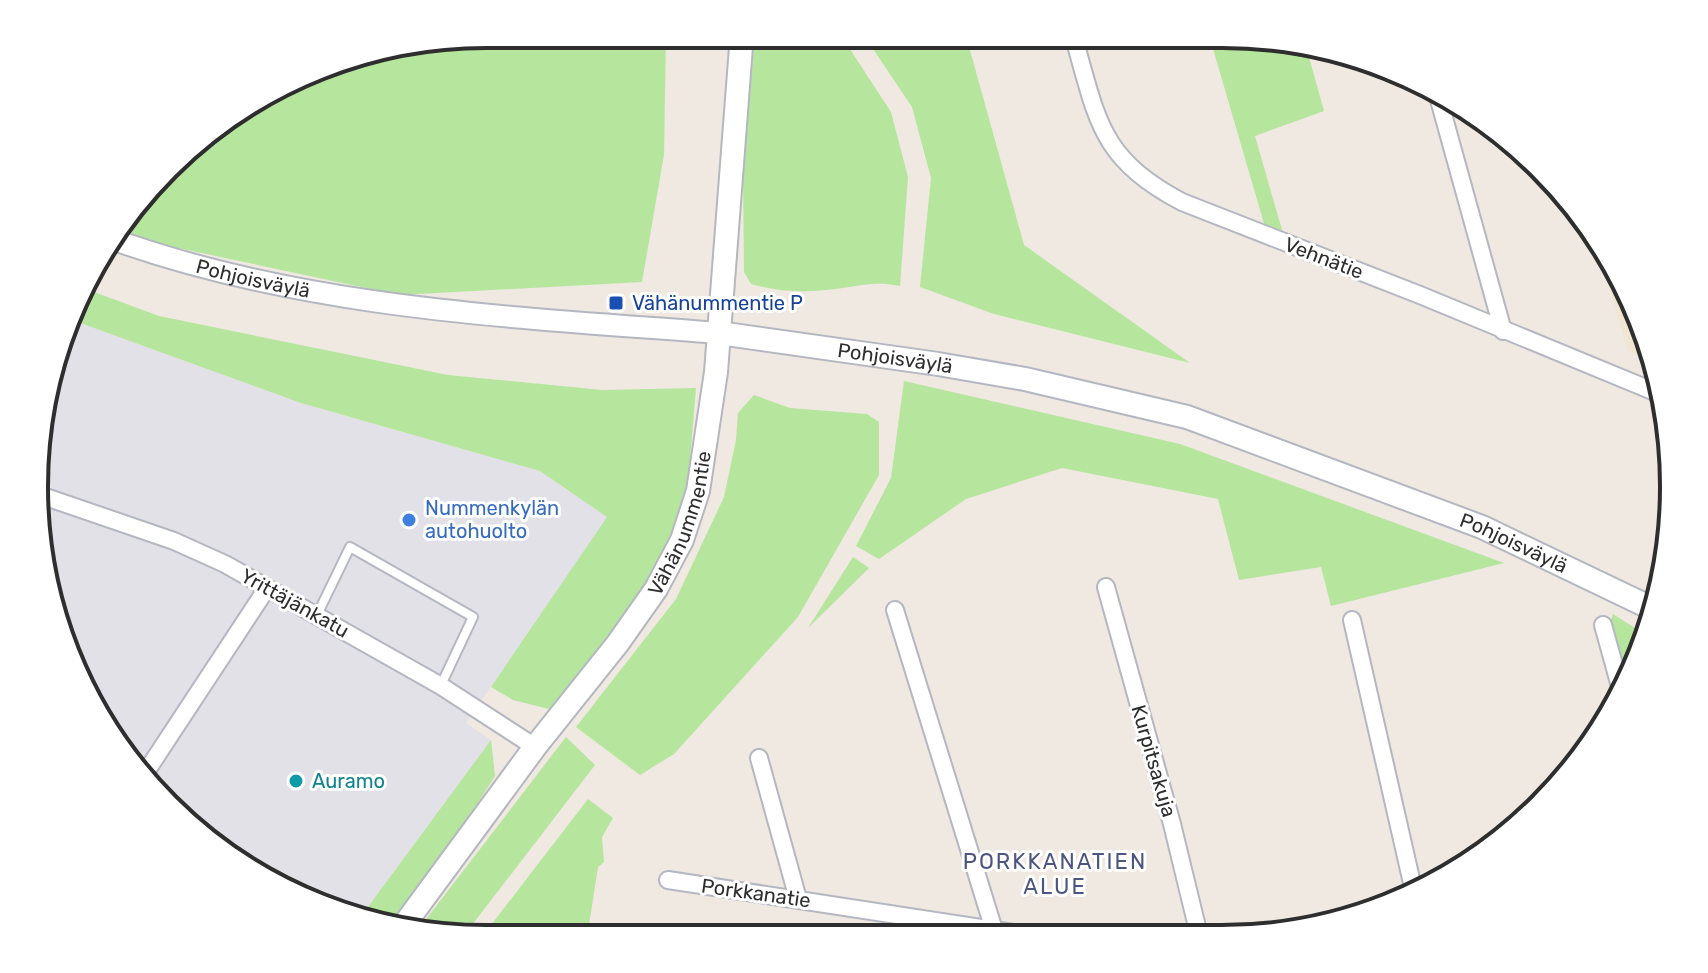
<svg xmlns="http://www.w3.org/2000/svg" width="1708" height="973" font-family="Rubik,sans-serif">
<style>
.industrial{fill:#e3e1e8}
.education{fill:#f0e6d1}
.green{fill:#b6e59e}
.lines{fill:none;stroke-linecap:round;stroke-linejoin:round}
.service-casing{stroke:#b4b7c1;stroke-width:12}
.minor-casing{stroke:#b4b7c1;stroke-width:20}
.tertiary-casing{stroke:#b4b7c1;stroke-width:24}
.secondary-casing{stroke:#b4b7c1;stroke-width:26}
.service{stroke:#fff;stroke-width:8}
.minor{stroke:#fff;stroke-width:16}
.tertiary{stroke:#fff;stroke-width:20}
.secondary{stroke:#fff;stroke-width:22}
.transit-dot{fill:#1a4fb4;stroke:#fff;stroke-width:3}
.shop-dot{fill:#3f7fe0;stroke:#fff;stroke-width:3}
.culture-dot{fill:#0f9aa8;stroke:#fff;stroke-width:3}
.labels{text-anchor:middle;stroke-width:6;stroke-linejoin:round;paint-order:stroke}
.street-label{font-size:20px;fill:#2e2e2e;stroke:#fff}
.transit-label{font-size:20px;fill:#164399;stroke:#fff;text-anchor:start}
.shop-label{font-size:20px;fill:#366cbe;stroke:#fff;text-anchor:start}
.culture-label{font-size:20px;fill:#0d838f;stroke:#fff;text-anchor:start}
.neighbourhood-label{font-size:22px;letter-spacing:2px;fill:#4d5680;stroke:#fff}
.rim{fill:none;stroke:#2e2e2e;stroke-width:4}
</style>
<rect width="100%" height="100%" fill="#efe9e1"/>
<path class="industrial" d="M72,320l229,83 239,68 68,46 -142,206 25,17 -132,179 -99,-41 -114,-93 -78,-126 -33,-143 15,-147z"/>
<path class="education" d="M1597,244l59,120 -28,-13z"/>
<g class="green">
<path d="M487,34h179l-2,121 -22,127 -243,13 -235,-50 -48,-17 95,-101 130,-69z"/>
<path d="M755,34h85l51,78 17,65 -8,109c-30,-6 -45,2 -74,4 -25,3 -51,1 -75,-6l-7,-12 -1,-95z"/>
<path d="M863,34l126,1 -21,8 56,202 166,118 -196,-49 -74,-27 11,-109 -19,-71z"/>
<path d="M1209,35h42l55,11 18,65 -69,25 29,101 -19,-10z"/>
<path d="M86,289l73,27 289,59 154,15 94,-2 -8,96 -28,83 -107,143 -40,-10 -22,-13 116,-170 -67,-46 -239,-68 -229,-83z"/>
<path d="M904,381l276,63 324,119 -173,43 -10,-39 -82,13 -21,-81 -156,-31 -96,31 -87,60 -23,-13 35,-68z"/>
<path d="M754,395l36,13 77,6 12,8v53l-81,142 -124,137 -34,21 -64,-48 100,-128 48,-102 12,-57 2,-27z"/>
<path d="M853,557l16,11 -61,60z"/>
<path d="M1613,614l28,18 -16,48 -15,-56z"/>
<path d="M566,737l29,28 -133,173 -45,-7z"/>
<path d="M491,740l4,36 -98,152 -38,-9z"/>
<path d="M588,799l25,19 -11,19 2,25 -6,5 -11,71h-106z"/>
</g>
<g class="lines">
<defs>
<path id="service" d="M317,615l33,-68 123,70 -32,68"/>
<g id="minor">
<path d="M1073,35c25,85 25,122 109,167l238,93 240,99"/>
<path d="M1436,89l67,242"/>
<path d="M37,494l137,47 51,23 216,122 94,61"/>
<path d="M1106,587l66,237 27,111"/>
<path d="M895,610l99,320"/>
<path d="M1352,620l62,272"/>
<path d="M1603,625l18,65"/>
<path d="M759,758l39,141"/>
<path d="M142,778l125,-190"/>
<path d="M668,880l365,56"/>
</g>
<g id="tertiary">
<path id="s1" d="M109,238c196,71 404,79 610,95"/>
</g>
<g id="secondary">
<path id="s2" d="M719,333l219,31 87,15 162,38 295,110 167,80"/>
<path id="s3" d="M401,929l134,-182 83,-104 38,-54 26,-49 16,-49 18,-119 26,-338"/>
</g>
</defs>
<use href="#service" class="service-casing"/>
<use href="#minor" class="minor-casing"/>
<use href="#tertiary" class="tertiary-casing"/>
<use href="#secondary" class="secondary-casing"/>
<use href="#service" class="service"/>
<use href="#minor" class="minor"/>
<use href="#tertiary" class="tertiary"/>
<use href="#secondary" class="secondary"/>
</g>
<rect class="transit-dot" x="608" y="295" width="16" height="16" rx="4"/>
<circle class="shop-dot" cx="409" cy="520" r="8"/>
<circle class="culture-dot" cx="296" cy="781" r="8"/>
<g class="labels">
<g class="street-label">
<text transform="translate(1324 258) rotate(21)" y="7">Vehnätie</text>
<text dy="7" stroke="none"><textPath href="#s1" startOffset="150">Pohjoisväylä</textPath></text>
<text dy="7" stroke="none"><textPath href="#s2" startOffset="178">Pohjoisväylä</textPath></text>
<text dy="7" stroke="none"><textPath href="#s3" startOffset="496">Vähänummentie</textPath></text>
<text dy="7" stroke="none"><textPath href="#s2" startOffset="826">Pohjoisväylä</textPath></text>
<text transform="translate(295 603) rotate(29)" y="7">Yrittäjänkatu</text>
<text transform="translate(1154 761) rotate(74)" y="7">Kurpitsakuja</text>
<text transform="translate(756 893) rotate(8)" y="7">Porkkanatie</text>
</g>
<g class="transit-label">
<text x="632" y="310">Vähänummentie P</text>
</g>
<g class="shop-label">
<text x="425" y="515">Nummenkylän<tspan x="425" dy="23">autohuolto</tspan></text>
</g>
<g class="culture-label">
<text x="312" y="788">Auramo</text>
</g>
<g class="neighbourhood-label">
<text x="1055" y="869">PORKKANATIEN<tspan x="1055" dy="25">ALUE</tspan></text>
</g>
</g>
<path d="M0 0H1708V973H0ZM486 48H1222A438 438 0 0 1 1660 486V487A438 438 0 0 1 1222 925H486A438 438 0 0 1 48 487V486A438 438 0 0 1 486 48Z" fill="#fff" fill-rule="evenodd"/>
<path class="rim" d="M486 48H1222A438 438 0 0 1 1660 486V487A438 438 0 0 1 1222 925H486A438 438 0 0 1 48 487V486A438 438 0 0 1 486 48Z"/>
</svg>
